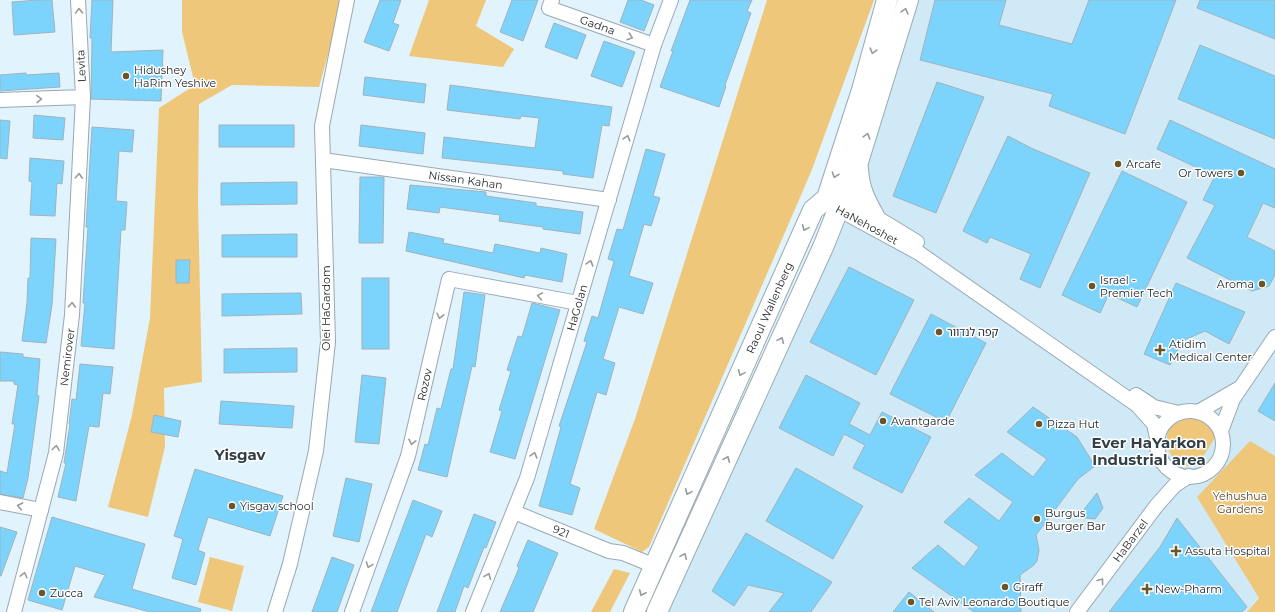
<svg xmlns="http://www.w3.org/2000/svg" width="1275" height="612" font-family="Montserrat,'Noto Sans Hebrew',sans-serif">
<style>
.built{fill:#cfe9f7}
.green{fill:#efc77b}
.building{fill:#7cd4fd;stroke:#a1b2bb}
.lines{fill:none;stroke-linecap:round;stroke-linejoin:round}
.street-casing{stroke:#98a9b2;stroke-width:16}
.secondary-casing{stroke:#98a9b2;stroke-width:22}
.street{stroke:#fff;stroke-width:14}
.secondary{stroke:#fff;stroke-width:20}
.oneway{stroke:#989b9c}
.poi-dot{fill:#6c5425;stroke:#fff;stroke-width:1.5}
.labels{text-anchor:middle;stroke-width:3;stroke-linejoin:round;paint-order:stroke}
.street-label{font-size:11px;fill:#192023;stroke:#fff}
.poi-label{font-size:11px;fill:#192023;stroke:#fff;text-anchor:start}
.park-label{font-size:11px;fill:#58441c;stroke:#fff}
.district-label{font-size:15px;font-weight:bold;fill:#314047;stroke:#fff}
</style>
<rect width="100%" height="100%" fill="#e1f3fc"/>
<path class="built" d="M898,0h377v575l-28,37h-601l182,-391z"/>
<g class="green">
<path d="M182,0h161l-24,87 -87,-2 -33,19 -1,98 4,180 -38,6 1,59 -17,70 -40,-10 24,-92 18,-97 9,-210 36,-23 -13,-53z"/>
<path d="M429,0h57l-10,26 38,23 -11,18 -94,-11z"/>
<path d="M767,0h107l-63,172 -162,375 -7,5 -48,-23 41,-110z"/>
<path d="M1193,414c13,2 20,7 24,20 -3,6 -7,12 -11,18 -27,45 -65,-32 -13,-38z"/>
<path d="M1250,441l25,15v156h-28l12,-14 -62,-101z"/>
<path d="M210,557l34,9 -12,45 -34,-9z"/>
<path d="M614,569l16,4 -20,39h-19z"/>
</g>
<g class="building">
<path d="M38,0h14l3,32 -41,3 -2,-33z"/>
<path d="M92,0h21l-2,52 52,-2 -2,51 -70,-2 1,-61h-2z"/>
<path d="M380,0h21l-8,23 6,2 -10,26 -25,-9z"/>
<path d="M512,0h26l-15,41 -23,-9z"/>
<path d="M628,0h13l13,5 -10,26 -24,-9z"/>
<path d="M690,0h62l-5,11 4,2 -26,72 1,1 -7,21 -59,-20 13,-36h-2z"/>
<path d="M935,0h71l-7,25 73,19 17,-44h87l-51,134 -76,-28 4,-12 -133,-34z"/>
<path d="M1200,0h75v39l-78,-31z"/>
<path d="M554,23l32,12 -9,24 -32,-12z"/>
<path d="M604,41l31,11 -13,35 -31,-11z"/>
<path d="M1200,45l75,31v63l-97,-40z"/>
<path d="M26,73v2l33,-2 1,14 -60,4v-16z"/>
<path d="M365,77l61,7 -2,19 -61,-8z"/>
<path d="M937,82l47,15 -48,116 -43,-17z"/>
<path d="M450,85l162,22 -3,19 -7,-1 -9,53 -30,-4v-3l-121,-13 2,-21 91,11 4,-30 -18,-2 -1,3 -73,-9z"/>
<path d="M34,115l31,3 -2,22 -30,-2z"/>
<path d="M0,120l10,1 -3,38 -7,-1z"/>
<path d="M1170,120l105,49v39l-12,-5 -16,34 28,14v24l-6,11 -17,5 -65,-33 28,-53 -12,-5 12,-24 -58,-27z"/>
<rect x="219" y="125" width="75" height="22"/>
<path d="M361,125l64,8 -2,21 -64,-8z"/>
<path d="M92,127l42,3 -2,22 -13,-1 -3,50 11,1 -2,28h-4l-7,119 -33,-3 4,-43h-2l5,-76h-2z"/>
<path d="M1008,136l23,12 59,25 -50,115 -20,-9 11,-25 -41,-17 -3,6 -24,-12z"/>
<path d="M646,149l19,5 -12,42 7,2 -9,28 -7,-2 -15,52 24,7 -10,31 -24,-7 -16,52 12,4 -9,32 -9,-3 -27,92 10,4 -8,27 -33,-9 22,-79 -2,-1 28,-84 -3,-1 8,-25 6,2 16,-57 -6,-2 9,-30 6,1z"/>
<path d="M30,158l34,3 -2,23 -5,-1 -2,33 -25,-1 2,-33 -3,-1z"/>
<path d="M1122,171l65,31 -50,105 -28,-13 -9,19 -38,-18z"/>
<path d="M360,177h24l-1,66h-24z"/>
<path d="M297,182v22l-76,1v-22z"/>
<path d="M410,185l76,7v4l50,7v3l47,6 -3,22 -37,-5v-2l-44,-6 1,-6 -60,-8 -1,6 -32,-4z"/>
<path d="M409,232l35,7 -1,4 50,10 2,-9 45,9 1,-5 26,6 -5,28 -37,-7 -1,3 -118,-27z"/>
<path d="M297,234v23h-75v-22z"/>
<path d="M31,238l25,1 -4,66 -6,38 -24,-2 5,-38 1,-25h2z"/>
<path d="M176,260h14l-1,23h-13z"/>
<path d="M849,267l65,33 -38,75 -66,-33z"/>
<rect x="362" y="278" width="27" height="71"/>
<path d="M1176,283l69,29 -16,32 -24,-13 -23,10 -12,24 -26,-11z"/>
<path d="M464,292l21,3 -10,72 -3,-1 -25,111 -29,-7 7,-26 3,1 9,-37 4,1 10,-40h2z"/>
<path d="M301,293l1,21 -80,2v-22z"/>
<path d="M532,303l28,7 -45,149 -25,-7 12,-41 -3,-1 12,-39 -4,-1 11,-34 4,1z"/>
<path d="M931,314l55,29 -40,79 -56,-28z"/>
<path d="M297,348v24l-73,1v-24z"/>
<path d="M0,352l23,2v3l17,2 -3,36 2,1 -11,82 -5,20 -23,-4v-23l7,2 8,-49h-3l6,-39 -4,-1v-3h-14z"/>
<path d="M80,364l33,3 -3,27 -7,-1 -4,34 -10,-1 -13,75 -18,-4 8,-34h-2l6,-39h-1l3,-25 4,1z"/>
<path d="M362,375l24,3 -7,66 -24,-2z"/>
<path d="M806,375l54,28 -11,21 21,11 12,-23 49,25 -29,56 -49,-25 12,-23 -21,-11 -11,22 -54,-28z"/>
<path d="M1275,383v38l-17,-10z"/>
<path d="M221,401l73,5 -2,22 -73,-4z"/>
<path d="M1033,407l44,30 18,29 -17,13 -42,56 3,15 -2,11 -3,4 -14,10 1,37h-47l-62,-44 26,-23 26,22 15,-20 -35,-25 25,-24 30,23 14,-19 -38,-27 27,-22 31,24 14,-18 -40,-27z"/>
<path d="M154,415l27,6 -3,16 -27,-5z"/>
<path d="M796,468l67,38 -30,53 -67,-38z"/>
<path d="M195,469l88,27 -13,40 -62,-19 -10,33 7,3 -9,32 -24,-7 11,-39 -9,-3z"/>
<path d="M346,478l26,6 -13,58 -26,-6z"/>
<path d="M1097,493l6,15 -8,11 -17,-2z"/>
<path d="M413,500l29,11 -10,26 -6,-3 -29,78h-26z"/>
<path d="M474,514l22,8 -10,26 -2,-1 -16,41 -4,-2 -9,26h-18z"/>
<path d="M52,517l93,27 -13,45 69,20 -1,3h-50l-56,-15 11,-22 -30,-9 -13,44 -34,-10z"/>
<path d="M1177,518l70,89 -5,5h-133l51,-65z"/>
<path d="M0,527l17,5 -16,44h-1z"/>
<path d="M746,533l86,49 -21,30h-42l15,-19 -36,-8 -14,21 -22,-15z"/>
<path d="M528,540l30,13 -25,59h-33l19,-44 -2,-2z"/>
<path d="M332,557l22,8 -17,47h-25z"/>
<path d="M909,592l25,20h-41z"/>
</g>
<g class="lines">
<defs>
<g id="street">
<path id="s1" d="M552,0l-3,8 105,37"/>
<path d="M0,100l83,-3 -5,-97"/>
<path id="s2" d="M323,160l286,40"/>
<path d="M834,197h9l74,45"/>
<path id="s3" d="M833,204l5,5 81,44 218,152 17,19 4,18"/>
<path d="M1136,395l18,12 25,6"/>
<circle cx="1190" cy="444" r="33"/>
<path d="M1198,412l40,-23"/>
<path d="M1221,431l12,-32 42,-62"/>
<path d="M0,502l41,8"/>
<path id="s4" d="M514,512l95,39 14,2 32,13"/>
<path id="s5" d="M14,612l42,-159 16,-138 11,-218"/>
<path d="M275,612l15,-48 26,-113 12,-109 -6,-216 25,-126"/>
<path id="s6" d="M352,612l56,-156 41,-177 129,24"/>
<path id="s7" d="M473,612l54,-134 127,-433 17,-45"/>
<path id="s8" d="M1077,612l80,-107 18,-20 14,-9"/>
</g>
<g id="secondary">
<path d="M858,169c1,19 7,31 16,47"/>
<path id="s9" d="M634,612l179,-402 14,-12 35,-108 25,-90"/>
<path d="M657,612l167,-367 19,-48 6,-6 59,-191"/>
</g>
</defs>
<use href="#street" class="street-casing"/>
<use href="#secondary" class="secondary-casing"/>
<use href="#street" class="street"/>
<use href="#secondary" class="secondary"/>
</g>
<defs><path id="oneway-chevron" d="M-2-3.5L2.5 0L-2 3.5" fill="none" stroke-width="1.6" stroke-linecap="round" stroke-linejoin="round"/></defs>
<g class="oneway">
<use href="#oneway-chevron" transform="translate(79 11) rotate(-92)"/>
<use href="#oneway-chevron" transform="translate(905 11) rotate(-74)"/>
<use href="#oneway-chevron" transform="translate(630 37) rotate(19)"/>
<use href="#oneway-chevron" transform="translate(873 51) rotate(106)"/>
<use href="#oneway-chevron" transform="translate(39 99) rotate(-1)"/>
<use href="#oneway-chevron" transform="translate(867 136) rotate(-73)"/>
<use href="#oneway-chevron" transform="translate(627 138) rotate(-74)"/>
<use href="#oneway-chevron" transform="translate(835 175) rotate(109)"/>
<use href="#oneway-chevron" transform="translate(79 176) rotate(-87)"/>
<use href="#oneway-chevron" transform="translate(805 228) rotate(114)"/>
<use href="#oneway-chevron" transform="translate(590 263) rotate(-74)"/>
<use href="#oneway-chevron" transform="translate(540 296) rotate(-170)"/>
<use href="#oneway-chevron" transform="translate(72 305) rotate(-87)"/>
<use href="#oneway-chevron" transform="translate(440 316) rotate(103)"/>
<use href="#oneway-chevron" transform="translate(781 340) rotate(-66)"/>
<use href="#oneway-chevron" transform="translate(741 373) rotate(114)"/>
<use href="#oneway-chevron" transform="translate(412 442) rotate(103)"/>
<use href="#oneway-chevron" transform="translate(56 448) rotate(-82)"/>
<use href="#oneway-chevron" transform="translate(534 455) rotate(-74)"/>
<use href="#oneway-chevron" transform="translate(727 459) rotate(-66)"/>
<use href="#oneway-chevron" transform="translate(688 492) rotate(114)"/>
<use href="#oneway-chevron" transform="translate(20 506) rotate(-169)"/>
<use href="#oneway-chevron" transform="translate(684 556) rotate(-66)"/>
<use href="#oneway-chevron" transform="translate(369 565) rotate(110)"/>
<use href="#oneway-chevron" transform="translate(24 575) rotate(-76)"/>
<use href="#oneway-chevron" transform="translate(488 576) rotate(-68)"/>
<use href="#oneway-chevron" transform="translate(1101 581) rotate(-53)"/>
<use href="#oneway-chevron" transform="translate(642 593) rotate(115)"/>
</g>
<g class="poi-dot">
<circle cx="126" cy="76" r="4"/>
<circle cx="1118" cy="164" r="4"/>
<circle cx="1241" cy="173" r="4"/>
<circle cx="1262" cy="284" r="4"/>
<circle cx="1092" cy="286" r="4"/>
<circle cx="939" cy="332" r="4"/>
<path d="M1158 344h4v4h4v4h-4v4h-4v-4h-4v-4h4z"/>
<circle cx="883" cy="421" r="4"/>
<circle cx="1039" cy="424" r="4"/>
<circle cx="232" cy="506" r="4"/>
<circle cx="1037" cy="519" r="4"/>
<path d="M1174 545h4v4h4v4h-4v4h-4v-4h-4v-4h4z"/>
<circle cx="1005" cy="587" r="4"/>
<path d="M1145 583h4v4h4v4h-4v4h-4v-4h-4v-4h4z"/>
<circle cx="42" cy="593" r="4"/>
<circle cx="911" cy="602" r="4"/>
</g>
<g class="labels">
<g class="street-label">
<text dy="4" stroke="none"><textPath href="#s1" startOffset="60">Gadna</textPath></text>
<text transform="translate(81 66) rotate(-93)" y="4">Levita</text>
<text dy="4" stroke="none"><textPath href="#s2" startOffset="144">Nissan Kahan</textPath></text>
<text dy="4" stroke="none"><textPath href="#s3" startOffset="40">HaNehoshet</textPath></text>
<text transform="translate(326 308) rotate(-90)" y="4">Olei HaGardom</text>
<text dy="4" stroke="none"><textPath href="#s7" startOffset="322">HaGolan</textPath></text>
<text dy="4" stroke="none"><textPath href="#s9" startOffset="333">Raoul Wallenberg</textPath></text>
<text dy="4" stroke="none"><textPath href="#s5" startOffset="261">Nemirover</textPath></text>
<text dy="4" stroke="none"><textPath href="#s6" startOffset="239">Rozov</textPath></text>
<text dy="4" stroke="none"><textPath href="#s4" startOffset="51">921</textPath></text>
<text dy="4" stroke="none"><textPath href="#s8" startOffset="89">HaBarzel</textPath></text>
</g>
<g class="poi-label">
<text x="134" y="74">Hidushey<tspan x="134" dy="13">HaRim Yeshive</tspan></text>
<text x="1126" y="168">Arcafe</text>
<text x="1233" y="177" text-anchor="end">Or Towers</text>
<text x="1100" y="284">Israel -<tspan x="1100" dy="13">Premier Tech</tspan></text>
<text x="1254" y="288" text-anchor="end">Aroma</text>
<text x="947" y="336">קפה לנדוור</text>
<text x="1169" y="348">Atidim<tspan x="1169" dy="13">Medical Center</tspan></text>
<text x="891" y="425">Avantgarde</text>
<text x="1047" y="428">Pizza Hut</text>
<text x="240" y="510">Yisgav school</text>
<text x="1045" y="517">Burgus<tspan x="1045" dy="13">Burger Bar</tspan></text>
<text x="1185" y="555">Assuta Hospital</text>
<text x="1013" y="591">Giraff</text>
<text x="1155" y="593">New-Pharm</text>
<text x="50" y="597">Zucca</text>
<text x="919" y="606">Tel Aviv Leonardo Boutique</text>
</g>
<g class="park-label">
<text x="1240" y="500">Yehushua<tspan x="1240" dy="13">Gardens</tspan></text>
</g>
<g class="district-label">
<text x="1149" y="448">Ever HaYarkon<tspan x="1149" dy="17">Industrial area</tspan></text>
<text x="240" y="460">Yisgav</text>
</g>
</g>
</svg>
